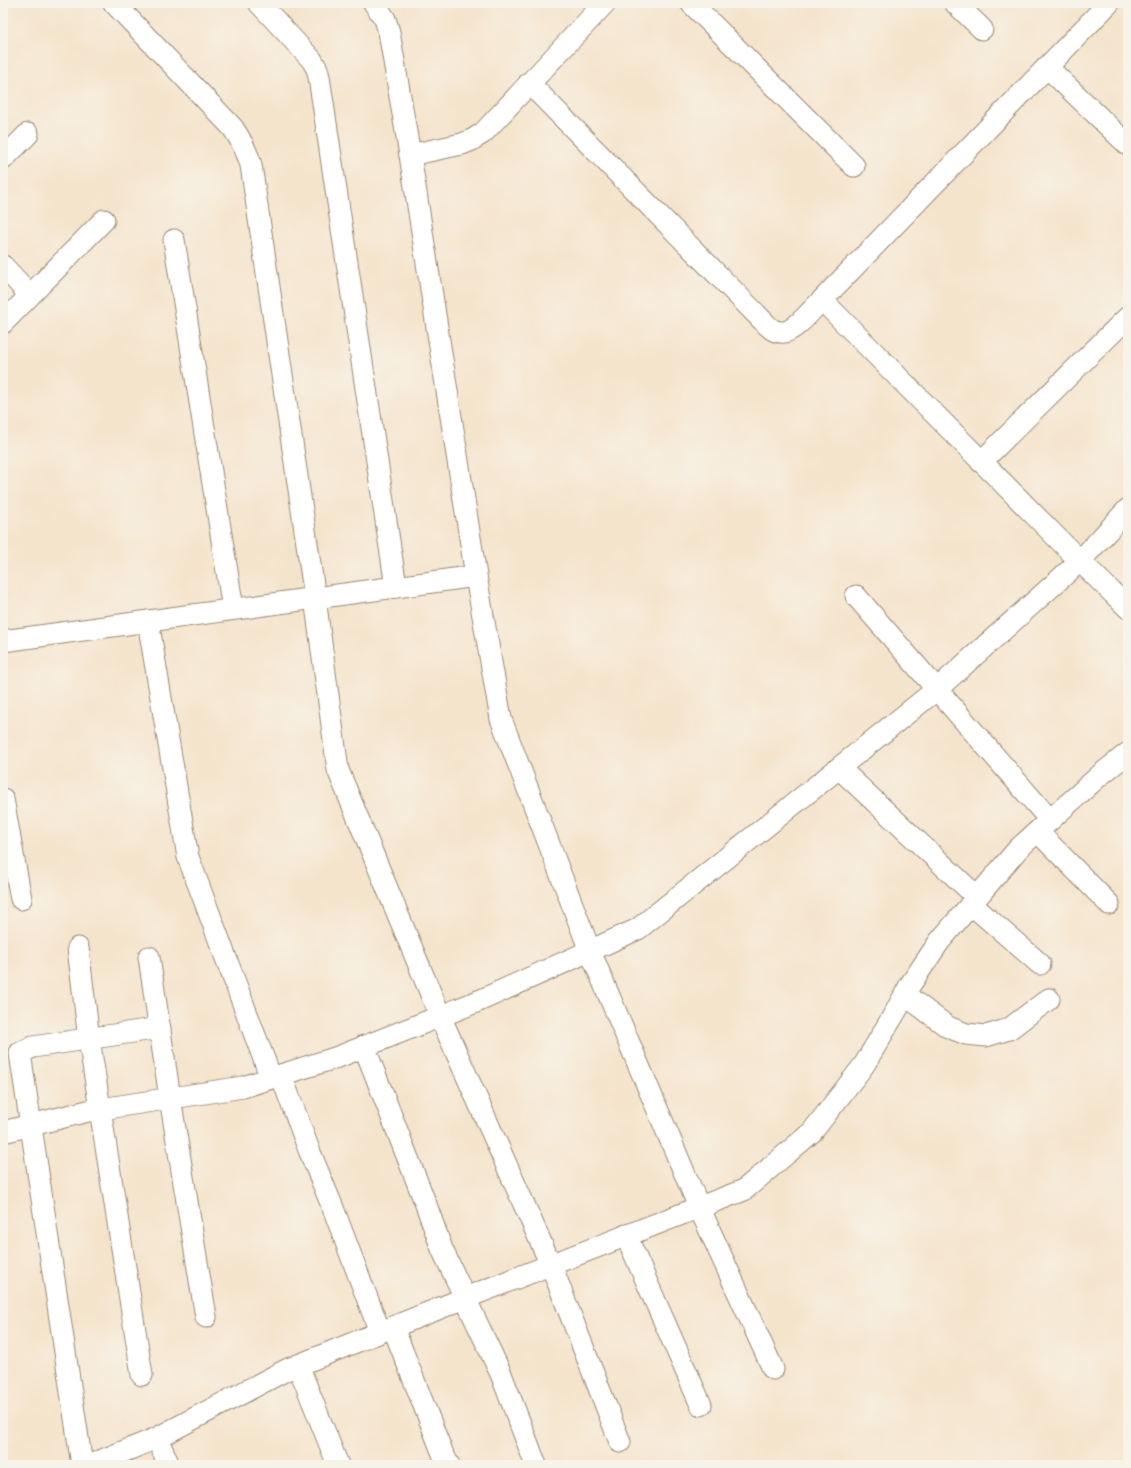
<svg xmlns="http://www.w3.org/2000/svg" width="1131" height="1468" font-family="Delius,sans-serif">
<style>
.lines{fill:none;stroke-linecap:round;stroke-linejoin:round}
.street-casing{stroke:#988775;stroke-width:23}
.street{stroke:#fff;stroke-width:21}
</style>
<rect width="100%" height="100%" fill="#f7f3e8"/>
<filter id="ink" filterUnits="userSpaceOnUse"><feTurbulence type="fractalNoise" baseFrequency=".025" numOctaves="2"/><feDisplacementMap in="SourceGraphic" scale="8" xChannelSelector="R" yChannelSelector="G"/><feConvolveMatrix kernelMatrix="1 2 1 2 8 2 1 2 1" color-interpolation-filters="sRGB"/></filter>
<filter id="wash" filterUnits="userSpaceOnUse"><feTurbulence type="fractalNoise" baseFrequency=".012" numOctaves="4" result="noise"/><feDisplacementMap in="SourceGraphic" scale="16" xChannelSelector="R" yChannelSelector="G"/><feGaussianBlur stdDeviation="0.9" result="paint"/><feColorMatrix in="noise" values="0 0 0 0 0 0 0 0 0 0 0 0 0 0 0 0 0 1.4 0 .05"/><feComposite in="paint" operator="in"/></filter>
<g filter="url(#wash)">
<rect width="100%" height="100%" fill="#f5e4cc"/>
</g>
<g filter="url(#ink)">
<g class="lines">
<defs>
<g id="street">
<path d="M114,3l119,125c8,12 14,23 18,37l64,433 23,172 102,246 111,249 69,177"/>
<path d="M259,3l53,57 5,9 2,8 77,510"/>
<path d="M374,3l11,16 4,13 21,123 66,421 25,143 89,232 109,256 74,162"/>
<path d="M691,3l163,163"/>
<path d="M955,3l27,26"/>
<path d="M1047,67l81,78"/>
<path d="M529,83l236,240c5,5 10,10 19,9 11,-1 29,-24 38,-32l287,-297"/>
<path d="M410,155l52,-11 10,-4 11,-7 122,-130"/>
<path d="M3,159l25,-25"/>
<path d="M174,240l59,369"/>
<path d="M3,266l27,29"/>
<path d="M822,300l258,261 48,47"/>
<path d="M3,323l101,-103"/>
<path d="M981,462l147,-145"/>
<path d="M856,596l194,224"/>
<path d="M148,621l40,236 83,221"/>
<path d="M3,641l473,-65"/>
<path d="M839,768l138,129"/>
<path d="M3,799l18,100"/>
<path d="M1038,832l71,72"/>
<path d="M971,904l69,60"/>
<path d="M78,948l11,91 53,336"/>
<path d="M149,957l21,141 36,219"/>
<path d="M905,995l43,32 18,7 20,2 23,-7 40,-30"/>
<path d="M364,1046l61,156 17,47 59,125 35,91"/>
<path d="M281,1075l28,75 24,58 47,124"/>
<path d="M3,1132l85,-21 155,-24 95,-30 143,-57 157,-71 298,-239 144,-129 48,-52"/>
<path d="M626,1235l75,170"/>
<path d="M393,1327l50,127 6,11"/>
<path d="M298,1365l40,100"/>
<path d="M157,1438l12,27"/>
<path d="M82,1465l-62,-412 13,-6 127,-19"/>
<path d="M90,1465l67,-27 129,-68 179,-72 279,-108 68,-58 52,-67 32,-54 14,-26 29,-43 79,-93 81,-73 29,-23"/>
</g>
</defs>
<use href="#street" class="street-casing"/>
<use href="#street" class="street"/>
</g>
</g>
<rect width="1131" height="1468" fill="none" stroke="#f7f3e8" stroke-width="16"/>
</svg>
